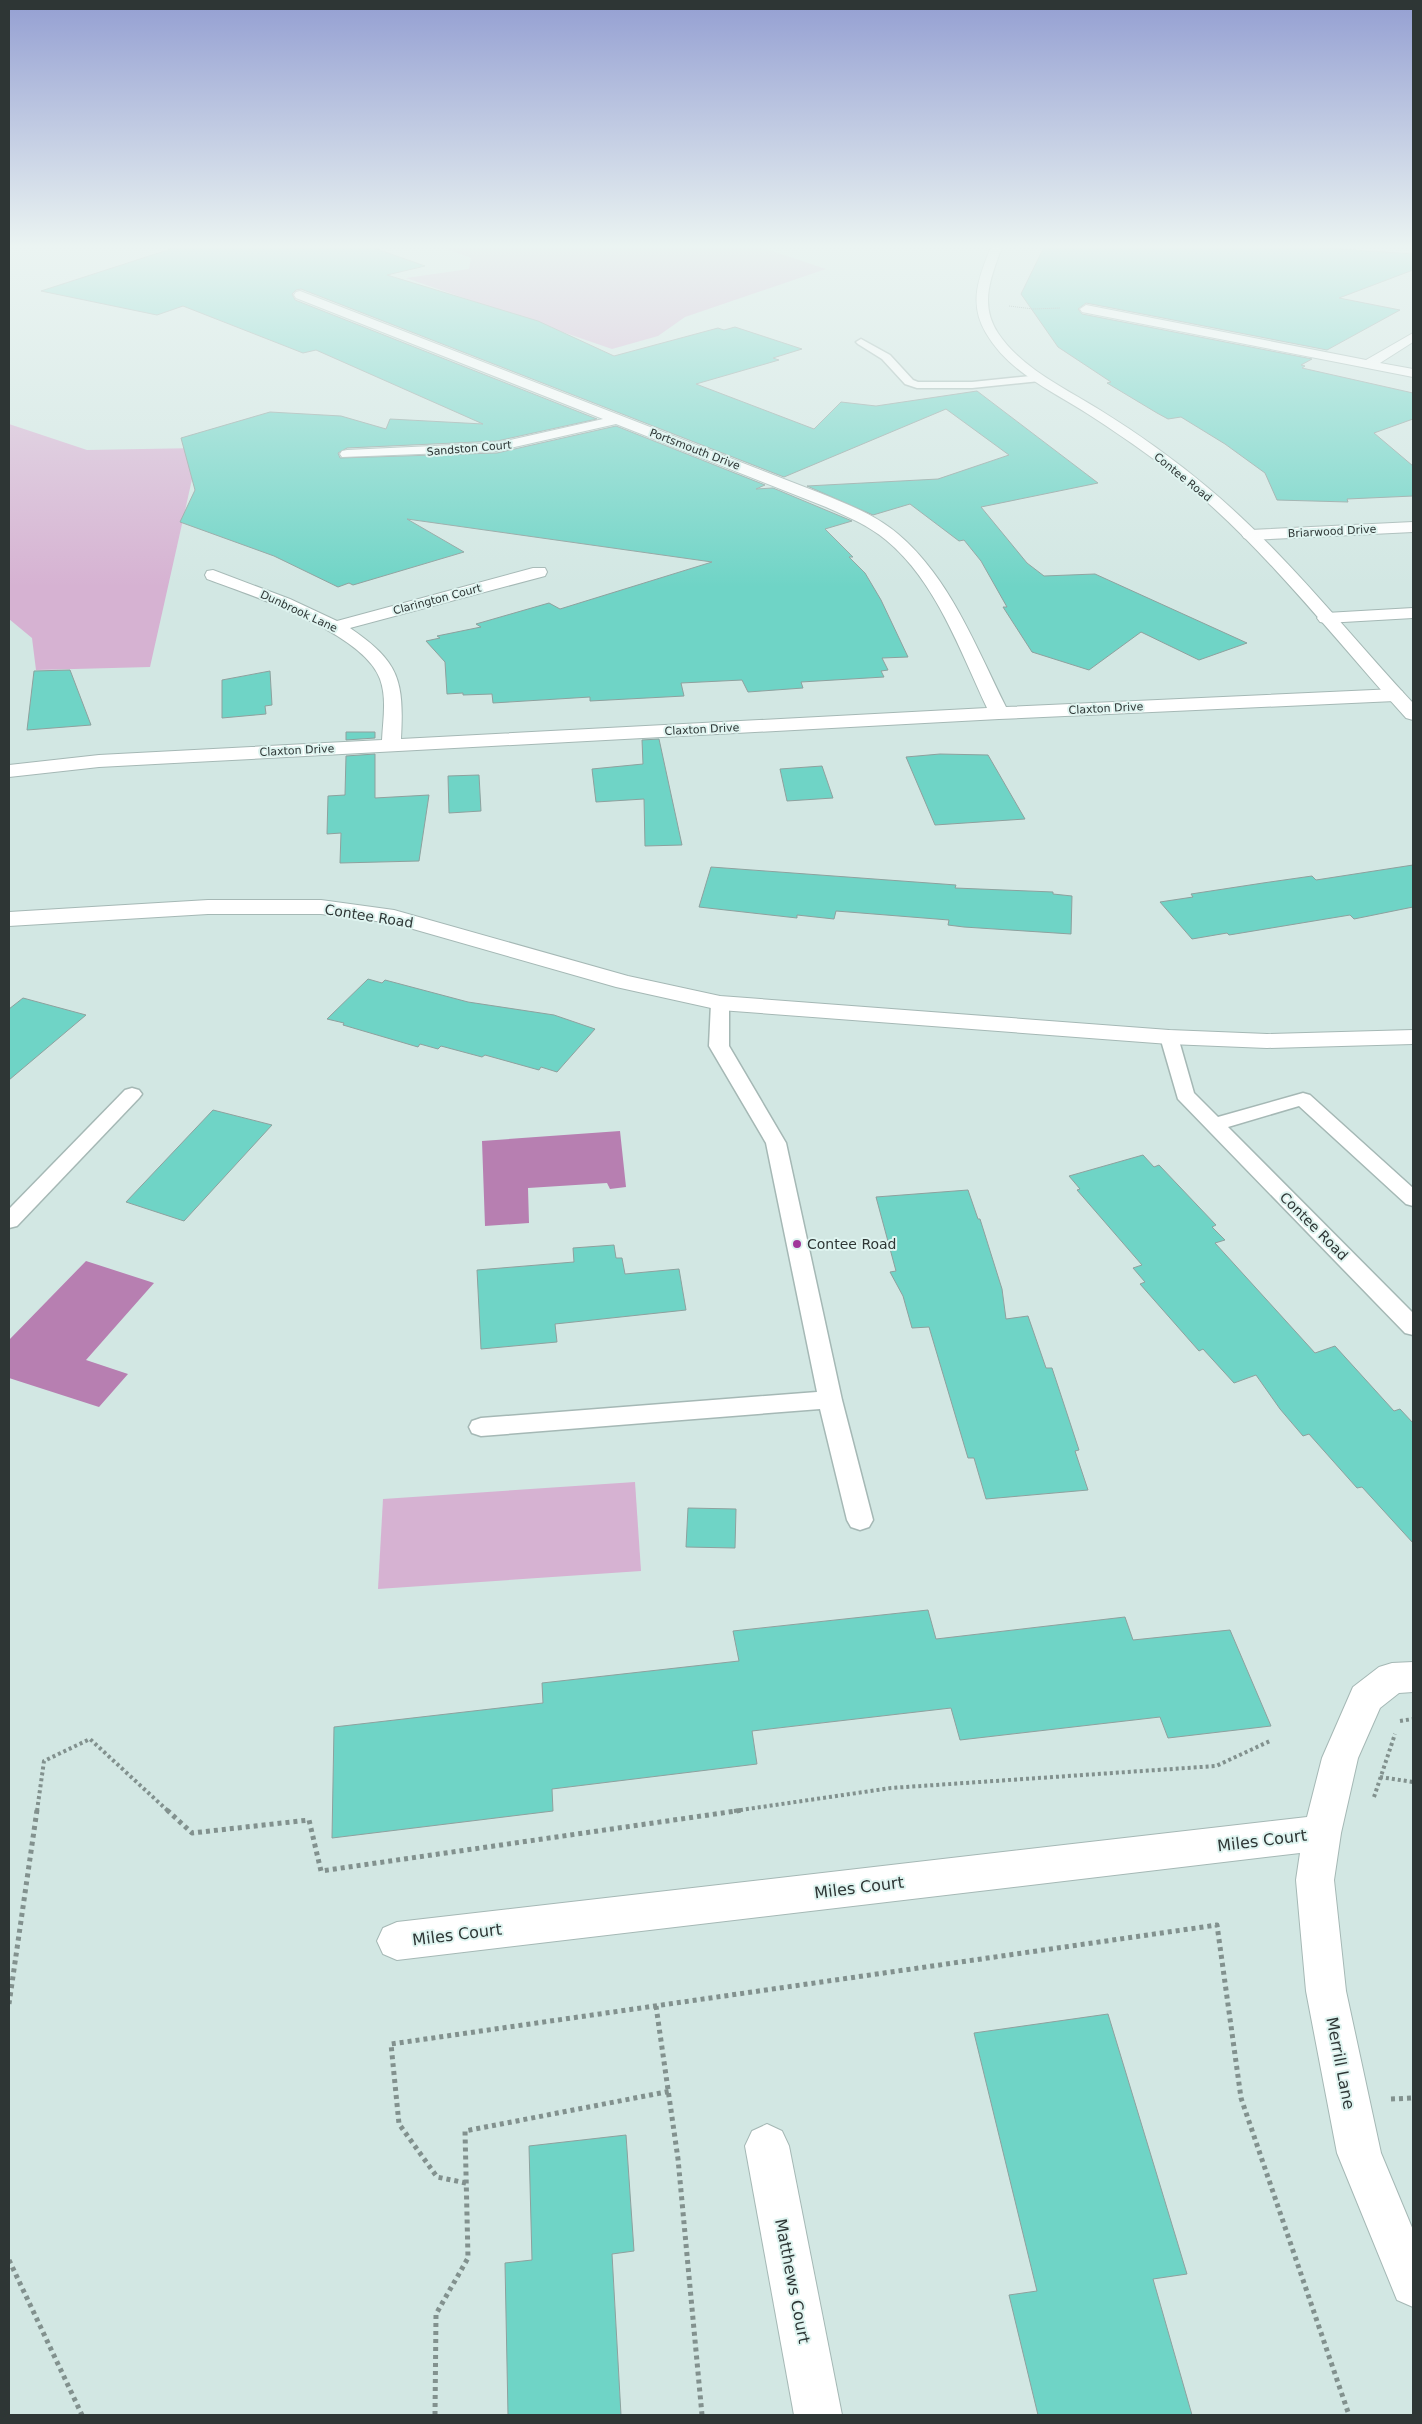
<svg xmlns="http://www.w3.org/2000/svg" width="1422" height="2424" font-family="'DejaVu Sans',sans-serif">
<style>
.green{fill:#d6b2d2}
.water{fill:#b77fb1}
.building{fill:#6fd4c6;stroke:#8ea19e}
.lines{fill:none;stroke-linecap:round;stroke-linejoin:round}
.service-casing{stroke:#a5b8b5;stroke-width:3}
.minor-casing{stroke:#a5b8b5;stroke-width:2}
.tertiary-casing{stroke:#a5b8b5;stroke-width:2}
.path-far2{stroke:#82918e;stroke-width:1;stroke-dasharray:1 1;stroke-linecap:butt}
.path-far1{stroke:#82918e;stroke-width:4;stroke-dasharray:3 3;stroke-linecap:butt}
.path{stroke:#82918e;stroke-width:5;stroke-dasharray:4 4;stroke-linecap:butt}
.service{fill:#fff;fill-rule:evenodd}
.minor{fill:#fff;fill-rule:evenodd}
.tertiary{fill:#fff;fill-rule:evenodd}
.poi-dot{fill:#a0379a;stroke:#dff4f0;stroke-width:2}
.labels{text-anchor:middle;stroke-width:4;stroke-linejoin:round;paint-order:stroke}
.far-street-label{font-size:11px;fill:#2e3635;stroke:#dff4f0}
.street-label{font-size:14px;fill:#2e3635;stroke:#dff4f0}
.poi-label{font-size:14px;fill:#2e3635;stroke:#dff4f0;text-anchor:start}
.near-street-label{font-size:16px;fill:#2e3635;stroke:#dff4f0}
</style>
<rect width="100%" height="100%" fill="#d2e7e3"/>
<g class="green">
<path d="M442,247h318l66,22 -141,48 -27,19 -46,13 -206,-71 63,-9 2,-11z"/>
<path d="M9,424l78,26 112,-2 -49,219 -114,3 -4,-32 -23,-19z"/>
<path d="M635,1482l6,89 -263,18 5,-90z"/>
</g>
<g class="water">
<path d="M620,1131l6,56 -16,2 -3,-6 -79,5 1,35 -44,3 -3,-85z"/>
<path d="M86,1261l68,22 -68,77 42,14 -29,33 -90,-29v-38z"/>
</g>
<g class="building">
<path d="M177,247h194l54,19 -38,9 151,46 76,35 104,-28 6,2 11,-3 67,22 -29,9 6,2 -83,24 118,45 27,-27 35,4 101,-15 121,92 -117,24 46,56 17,13 51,-2 152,69 -48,17 -58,-28 -52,38 -57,-18 -29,-45h4l-26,-46 -17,-21 -5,1 -49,-37 -37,11 -66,-29 131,-7 71,-24 -63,-46 -162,68 -483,-188 -5,1 -4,4 3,6 302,119 -100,22 -150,7 -9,5 2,5 157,-5 119,-27 149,59 -9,4 17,-1 79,33 -27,8 28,28h-4l16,16 16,27 27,57 -26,1 6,12 -7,1 3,6 -83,5 2,6 -55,4 -6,-12 -61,3 3,13 -94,5v-4l-97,6 -1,-9 -29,1v-2l-16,1 -2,-32 -19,-21 14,-3 -3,-2 44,-9 -5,-3 73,-21 11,6 152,-47 -305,-43 57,33 -111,33 -4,-2 -11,4 -64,-31 -94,-34 15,-32 -14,-52 89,-26 71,4 45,13 4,-10 93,5 -167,-74 -13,3 -120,-47 -26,9 -116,-24z"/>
<path d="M1044,247h268l101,7v16l-74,28 61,12 -73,40 -241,-47 -8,6 4,5 230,45 -11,6 4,1 -3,2 111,25v26l-39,14 39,33v30l-66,3 1,3 -71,-2 -12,-27 -40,-29 -44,-27 -13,2 -11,-6 -50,-30 4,-1 -53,-35 -37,-53z"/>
<path d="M70,670l21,55 -64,5 7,-59z"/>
<path d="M270,671l2,34 -7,1 1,8 -44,4v-38z"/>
<path d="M346,732h29v6l-29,2z"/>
<path d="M659,739l23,106 -37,1 -1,-47 -48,3 -4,-33 51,-5 -1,-24z"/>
<path d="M375,754v44l54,-3 -10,66 -79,2 1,-30 -14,1 1,-38 17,-1 1,-39z"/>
<path d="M940,754l48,1 37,64 -90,6 -29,-68z"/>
<path d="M822,766l11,32 -46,3 -7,-32z"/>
<path d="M479,775l2,36 -32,2 -1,-37z"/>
<path d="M1413,865v42l-59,12 -4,-4 -121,20 -2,-2 -35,6 -32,-37 33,-5 -2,-3 72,-11 49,-7 4,4z"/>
<path d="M711,867l245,18 -1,3 98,4v2l19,2 -1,38 -107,-7 -16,-2 1,-5 -113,-9 -2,8 -37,-4v3l-98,-11z"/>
<path d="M368,979l14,4 3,-3 83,22 86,13 41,14 -38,43 -16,-5 -2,3 -54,-15 -3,2 -41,-11 -3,3 -18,-5 -2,3 -75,-22 1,-2 -17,-4z"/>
<path d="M23,998l63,17 -77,65v-71z"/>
<path d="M213,1110l59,15 -88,96 -58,-19z"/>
<path d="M1143,1155l11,12 5,-2 57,60 -4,2 13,13 -10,3 100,110 20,-7 59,65 6,-2 13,14v120l-51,-56 -5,1 -48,-54 -6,2 -23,-27 -24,-34 -22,8 -31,-34 -4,2 -59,-67 5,-2 -12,-14 9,-3 -65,-75 3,-1 -11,-13z"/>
<path d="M968,1190l10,29h2l22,70 4,30 22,-3 18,52h6l27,82 -4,1 13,39 -102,9 -12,-41h-6l-39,-131 -17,1 -9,-32 -13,-24 6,-1 -20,-74z"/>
<path d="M614,1245l2,13h6l3,16 54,-5 7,41 -131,14 2,18 -76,7 -4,-79 97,-8 -1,-14z"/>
<path d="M688,1508l48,1 -1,39 -49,-1z"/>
<path d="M928,1610l8,29 189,-22 8,23 97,-10 41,96 -103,12 -8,-21 -200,23 -9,-32 -199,23 5,33 -205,25 1,22 -221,27 2,-111 209,-24 -1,-20 197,-22 -6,-30z"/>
<path d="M1108,2014l79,260 -34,5 39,136h-154l-29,-120 28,-4 -63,-258z"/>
<path d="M626,2135l8,116 -22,3 9,161h-113l-3,-152 27,-3 -3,-114z"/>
</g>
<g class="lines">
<defs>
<g id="service">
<path d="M861,339l29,16 23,25 5,2h54l68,-7 5,3 -5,3 -68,7h-55l-12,-4 -23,-25 -24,-15 -2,-2z"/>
<path d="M720,997l7,2 2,4v43l57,97 56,257 31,120 -4,7 -9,3 -9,-3 -4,-7 -27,-111 -339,27 -9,-3 -3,-6 3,-6 9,-3 336,-26 -51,-249 -57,-97 2,-43 2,-4z"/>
<path d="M1169,1031l7,2 2,4 16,56 24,24 85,-24 7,2 103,93v18l-7,-2 -107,-98 -71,21 185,186v22l-8,-2 -227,-234 -18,-62 2,-4z"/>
<path d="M132,1088l7,2 3,4 -3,4 -122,128 -8,2v-19l116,-119z"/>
</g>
<g id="minor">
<path d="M300,291l520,202c27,11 56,22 78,41 52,44 78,113 108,173l389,-18 7,2 2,4 -2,4 -7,2 -396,18 -900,48 -90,10v-12l90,-10 283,-15c1,-20 5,-42 -2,-61 -16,-46 -129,-84 -173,-100l-2,-4 2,-4 6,-1 77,29 47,22 196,-53h12l2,4 -2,4 -195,52c50,34 54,53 51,111l586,-31c-27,-57 -51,-127 -101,-168 -18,-15 -40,-24 -60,-33l-210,-83 -119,27 -155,6 -2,-3 2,-3 5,-1 150,-7 106,-24 -307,-121 -2,-3 2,-3z"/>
<path d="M1086,305l280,55 47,-27v9l-33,21 33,6v8l-331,-65 -2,-3z"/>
<path d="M1413,522v10l-163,8 -6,-2 -2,-3 2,-3 6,-2z"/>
<path d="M1413,608v10l-87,5 -6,-1 -3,-4 3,-4 6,-1z"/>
<path d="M208,900h113l73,10 234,66 92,20 449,34 98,4 146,-4v14l-146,4 -98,-4 -449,-34 -104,-23 -224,-64 -71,-9h-113l-199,12v-14z"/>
<path d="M1413,1662v30l-14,1 -19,15 -22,50 -17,75 -7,47 12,111 35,162 32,77v77l-16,-7 -60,-147 -31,-162 -10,-111 4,-27 -903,107 -14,-6 -6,-13 6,-13 14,-6 910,-105 15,-59 31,-71 26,-20 13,-4z"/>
<path d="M767,2124l15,7 7,15 53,269h-48l-49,-269 7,-15z"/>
</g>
<path id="tertiary" d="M991,247h11c-11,30 -23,57 -4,86 24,36 67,55 102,77 37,23 74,49 107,77 77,64 139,144 206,216v17l-7,-2c-68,-75 -131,-157 -208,-224 -33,-28 -70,-54 -107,-78 -37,-24 -82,-43 -105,-83 -18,-30 -7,-56 5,-86z"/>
</defs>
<use href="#service" class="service-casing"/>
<use href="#minor" class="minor-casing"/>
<use href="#tertiary" class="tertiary-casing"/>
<path class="path-far2" d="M1009,306l24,3 27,-1"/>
<g class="path-far1">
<path d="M1400,1721l13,-2"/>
<path d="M1380,1777l33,5"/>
<path d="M1374,1797l21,-63"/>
<path d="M37,1811l7,-50 46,-22 78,72"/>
<path d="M734,1811l157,-23 325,-22 54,-25"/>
</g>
<g class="path">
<path d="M167,1810l25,23 117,-13 12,51 422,-61"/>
<path d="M9,2004l28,-194"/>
<path d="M656,2006l22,153 24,256"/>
<path d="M1391,2099l22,-1"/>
<path d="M466,2183l-29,-6 -38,-53 -8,-80 826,-119 24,173 108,317"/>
<path d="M9,2260l73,155"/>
<path d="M435,2415l1,-101 32,-56 -3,-127 206,-40"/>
</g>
<use href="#service" class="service"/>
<use href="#minor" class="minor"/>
<use href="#tertiary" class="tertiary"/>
</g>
<linearGradient id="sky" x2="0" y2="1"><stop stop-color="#949fd2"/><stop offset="0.42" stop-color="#ebf4f2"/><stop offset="1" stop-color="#ebf4f2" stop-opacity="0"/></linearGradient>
<rect width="1422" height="587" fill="url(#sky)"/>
<circle class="poi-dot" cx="797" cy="1244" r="5"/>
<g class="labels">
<g class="far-street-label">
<text transform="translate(469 448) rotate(-5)" y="4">Sandston Court</text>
<text transform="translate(695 449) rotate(21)" y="4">Portsmouth Drive</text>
<text transform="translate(1183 477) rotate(39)" y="4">Contee Road</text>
<text transform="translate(1332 531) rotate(-3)" y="4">Briarwood Drive</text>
<text transform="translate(437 599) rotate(-15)" y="4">Clarington Court</text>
<text transform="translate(299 611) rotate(25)" y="4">Dunbrook Lane</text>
<text transform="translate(1106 708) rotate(-3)" y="4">Claxton Drive</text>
<text transform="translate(702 729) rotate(-3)" y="4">Claxton Drive</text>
<text transform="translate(297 750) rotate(-3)" y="4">Claxton Drive</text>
</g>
<g class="street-label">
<text transform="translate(369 916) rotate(9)" y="5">Contee Road</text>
<text transform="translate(1314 1226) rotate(45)" y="5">Contee Road</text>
</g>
<g class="poi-label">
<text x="807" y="1249">Contee Road</text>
</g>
<g class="near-street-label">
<text transform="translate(1262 1840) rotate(-7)" y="6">Miles Court</text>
<text transform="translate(859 1887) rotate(-7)" y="6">Miles Court</text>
<text transform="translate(457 1934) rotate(-7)" y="6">Miles Court</text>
<text transform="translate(1341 2063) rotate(79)" y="6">Merrill Lane</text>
<text transform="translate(793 2281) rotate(79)" y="6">Matthews Court</text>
</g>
</g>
<rect width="1422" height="2424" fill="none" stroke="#2e3635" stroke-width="20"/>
</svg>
